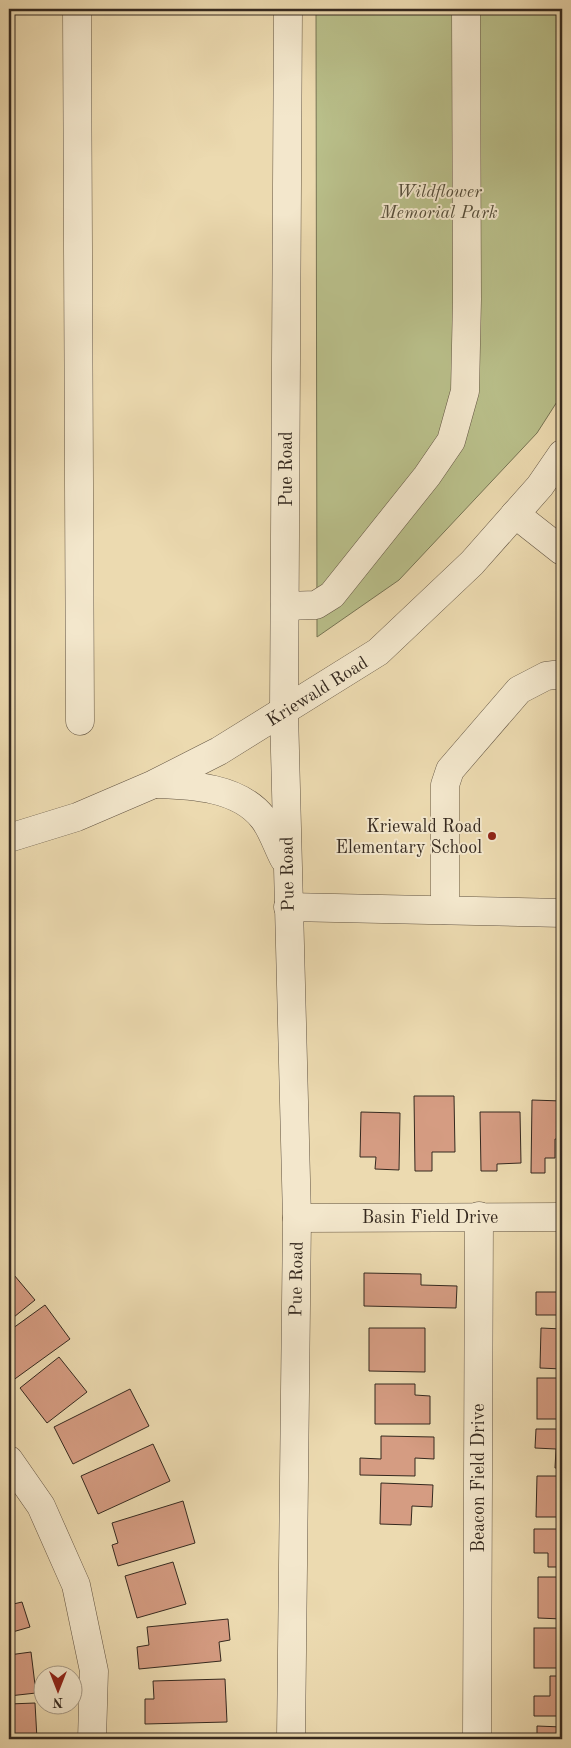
<svg xmlns="http://www.w3.org/2000/svg" width="571" height="1748" font-family="'Old Standard TT',serif">
<style>
.green{fill:#b9bf8a;stroke:#777454}
.building{fill:#d59c82;stroke:#35291f}
.lines{fill:none;stroke-linecap:round;stroke-linejoin:round}
.minor-casing{stroke:#635543;stroke-width:29}
.minor{stroke:#f3e7cc;stroke-width:28}
.poi-dot{fill:#8f2418;stroke:#f3e7cc;stroke-width:2}
.labels{text-anchor:middle;stroke-width:4;stroke-linejoin:round;paint-order:stroke}
.park-label{font-size:18px;font-style:italic;fill:#564e3a;stroke:#f3e7cc}
.street-label{font-size:18px;fill:#35291f;stroke:#f3e7cc}
.poi-label{font-size:18px;fill:#35291f;stroke:#f3e7cc;text-anchor:end}
</style>
<rect width="100%" height="100%" fill="#ecdab0"/>
<filter id="stains"><feTurbulence type="fractalNoise" baseFrequency=".004" numOctaves="4"/><feColorMatrix values="0 0 0 0 .2 0 0 0 0 .09 0 0 0 0 .02 0 0 0 .5 -.17"/></filter>
<radialGradient id="worn" r=".72"><stop offset=".6" stop-color="#630" stop-opacity="0"/><stop offset="1" stop-color="#630" stop-opacity=".3"/></radialGradient>
<path class="green" d="M316,9h246v385l-25,39 -138,147 -82,57z"/>
<g class="building">
<path d="M414,1096h40l1,56h-23v19h-17z"/>
<path d="M532,1100l30,1v38h-7v19h-10v15h-14z"/>
<path d="M361,1112l39,1 -1,57 -24,-1 1,-12h-16z"/>
<path d="M480,1112h40l1,51 -24,1v7h-16z"/>
<path d="M9,1269l26,31 -26,21z"/>
<path d="M364,1273l57,1v11l36,1 -1,22 -92,-2z"/>
<path d="M557,1274h5v41h-26v-23h21z"/>
<path d="M45,1305l25,34 -58,42 -3,-5v-45z"/>
<path d="M369,1328h56v44l-56,-1z"/>
<path d="M541,1328l21,1v40l-22,-1z"/>
<path d="M59,1357l28,35 -40,31 -27,-35z"/>
<rect x="537" y="1378" width="25" height="41"/>
<path d="M375,1384h40v11l15,1v28h-55z"/>
<path d="M130,1389l19,37 -76,38 -19,-37z"/>
<path d="M536,1429h26v39h-7l1,-19 -21,-1z"/>
<path d="M381,1436l53,1v22l-19,-1v18l-55,-1v-17l21,1z"/>
<path d="M153,1444l17,37 -72,33 -17,-38z"/>
<path d="M537,1476h25v41h-26z"/>
<path d="M381,1483l52,2 -1,22 -20,-1 -1,19 -31,-1z"/>
<path d="M183,1501l12,42 -77,23 -6,-21 6,-2 -6,-20z"/>
<path d="M534,1529h28v38h-14v-14h-14z"/>
<path d="M173,1562l13,42 -49,14 -12,-42z"/>
<path d="M538,1577h24v42l-24,-1z"/>
<path d="M22,1602l8,25 -21,6v-28z"/>
<path d="M228,1619l2,21 -11,2 2,19 -82,8 -2,-22 12,-2 -2,-18z"/>
<rect x="534" y="1628" width="28" height="40"/>
<path d="M31,1652l5,41 -27,3v-41z"/>
<path d="M550,1676h12v40h-28v-20h16z"/>
<path d="M225,1679l2,43 -82,2v-25h9l-1,-18z"/>
<path d="M35,1703l2,36h-28v-35z"/>
<path d="M537,1726l25,1v12h-25z"/>
<path d="M144,1734l54,1v4h-55z"/>
</g>
<g class="lines">
<defs>
<g id="minor">
<path d="M77,9l3,712"/>
<path d="M288,9l-4,703 13,506 -6,521"/>
<path d="M515,514l47,37"/>
<path d="M285,606l31,-1 16,-10 95,-119 24,-35 14,-50 2,-92 -1,-290"/>
<path d="M156,784c35,1 83,3 107,34 9,11 14,28 21,41"/>
<path d="M9,838l68,-21 77,-33 65,-33 159,-99 94,-89 68,-77 22,-32"/>
<path d="M288,907l274,6"/>
<path d="M445,910v-125l5,-15 69,-80 27,-14 16,-2"/>
<path d="M297,1218l265,-1"/>
<path d="M9,1460l32,46 35,79 18,86 -2,68"/>
<path d="M477,1739l2,-523"/>
</g>
</defs>
<use href="#minor" class="minor-casing"/>
<use href="#minor" class="minor"/>
</g>
<circle class="poi-dot" cx="492" cy="836" r="5"/>
<g class="labels">
<g class="park-label">
<text x="439" y="197">Wildflower<tspan x="439" dy="21">Memorial Park</tspan></text>
</g>
<g class="street-label">
<text transform="translate(286 469) rotate(-90)" y="6">Pue Road</text>
<text transform="translate(317 691) rotate(-32)" y="6">Kriewald Road</text>
<text transform="translate(287 874) rotate(-91)" y="6">Pue Road</text>
<text x="430" y="1223">Basin Field Drive</text>
<text transform="translate(296 1279) rotate(-89)" y="6">Pue Road</text>
<text transform="translate(478 1478) rotate(-90)" y="6">Beacon Field Drive</text>
</g>
<g class="poi-label">
<text x="482" y="832">Kriewald Road<tspan x="482" dy="21">Elementary School</tspan></text>
</g>
</g>
<rect width="571" height="1748" fill="none" stroke="#ecdab0" stroke-width="30"/>
<rect x="10" y="10" width="551" height="1728" fill="none" stroke="#35291f" stroke-width="2.5"/>
<rect x="15" y="15" width="541" height="1718" fill="none" stroke="#35291f"/>
<g transform="translate(58 1690) rotate(180)"><circle r="24" fill="#f3e7cc" stroke="#a79b87"/>
<path d="M0-4L9 19L0 12L-9 19Z" fill="#8f2418"/>
<text y="-8" font-size="14" font-weight="bold" text-anchor="middle" fill="#35291f">N</text>
</g>
<rect width="100%" height="100%" filter="url(#stains)"/>
<rect width="100%" height="100%" fill="url(#worn)"/>
</svg>
